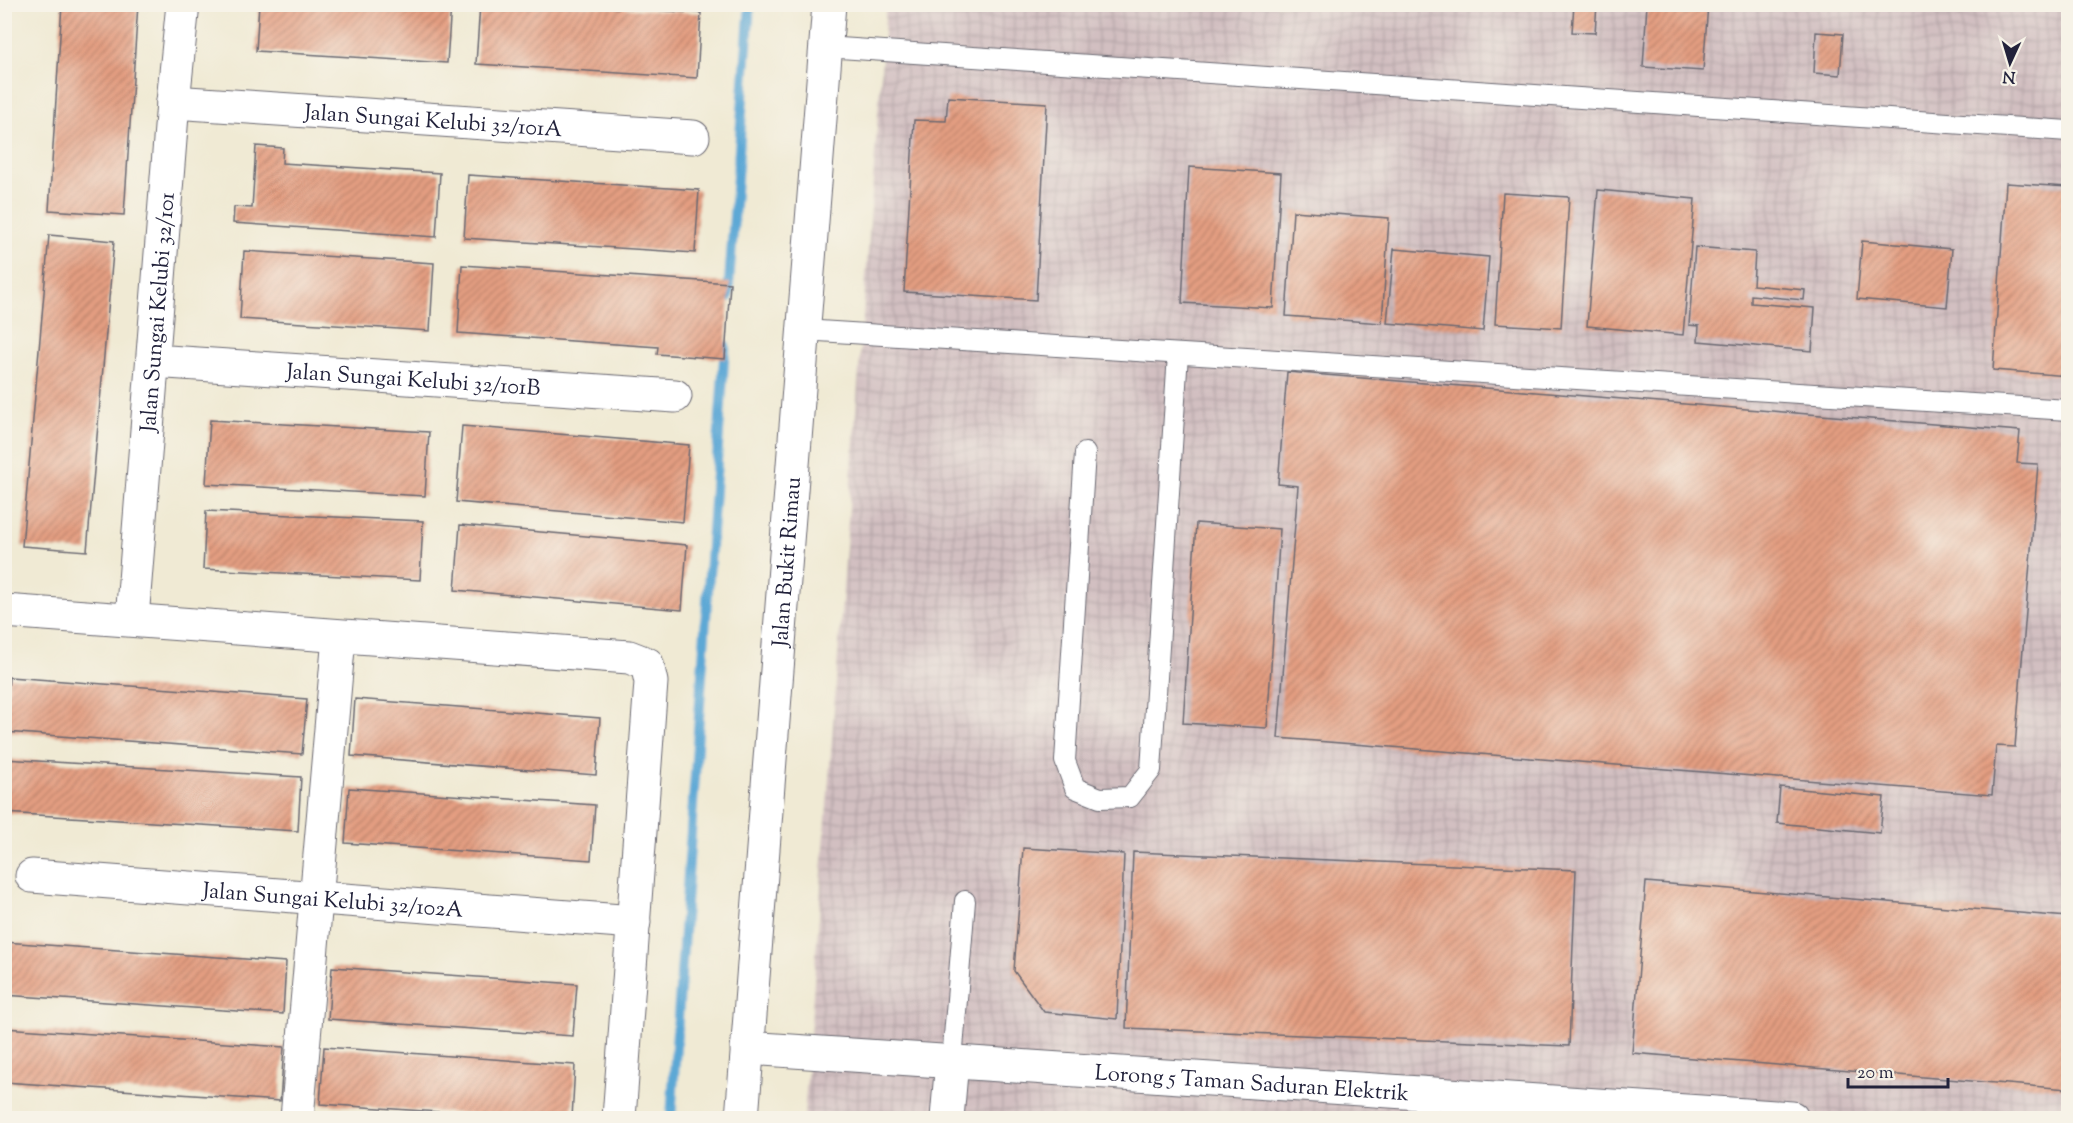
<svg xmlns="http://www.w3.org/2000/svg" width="2073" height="1123" font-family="'Sorts Mill Goudy',serif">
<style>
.industrial{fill:url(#industrial-grid)}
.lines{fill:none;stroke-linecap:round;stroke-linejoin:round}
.stream{stroke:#5da8d5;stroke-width:10}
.building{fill:url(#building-hatch)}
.service-casing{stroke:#6a6871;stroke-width:22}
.minor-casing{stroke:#6a6871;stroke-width:35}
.tertiary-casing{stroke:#6a6871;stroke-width:35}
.service{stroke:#fff;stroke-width:20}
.minor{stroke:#fff;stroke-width:33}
.tertiary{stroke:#fff;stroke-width:33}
.labels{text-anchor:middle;stroke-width:4.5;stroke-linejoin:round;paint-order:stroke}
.street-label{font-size:22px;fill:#22223b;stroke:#f7f3e8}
</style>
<defs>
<pattern id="industrial-grid" width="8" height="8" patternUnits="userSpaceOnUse" patternTransform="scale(1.5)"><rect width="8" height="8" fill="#d2bfc1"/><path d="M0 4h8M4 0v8" fill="none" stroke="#b4a4a7"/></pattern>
<pattern id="building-hatch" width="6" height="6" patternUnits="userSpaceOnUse" patternTransform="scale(1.5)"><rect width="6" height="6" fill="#e49e81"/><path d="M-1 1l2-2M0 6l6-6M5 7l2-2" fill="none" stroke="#b8806b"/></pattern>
</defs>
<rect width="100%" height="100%" fill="#f7f3e8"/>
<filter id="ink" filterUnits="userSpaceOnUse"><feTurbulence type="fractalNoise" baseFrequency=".0167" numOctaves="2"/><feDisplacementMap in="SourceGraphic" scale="12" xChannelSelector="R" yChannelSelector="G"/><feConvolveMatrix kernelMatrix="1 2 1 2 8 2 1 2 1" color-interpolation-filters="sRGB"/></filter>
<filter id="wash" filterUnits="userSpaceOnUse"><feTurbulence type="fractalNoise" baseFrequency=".008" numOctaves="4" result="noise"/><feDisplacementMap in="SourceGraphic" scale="24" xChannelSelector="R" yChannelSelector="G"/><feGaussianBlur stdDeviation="1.35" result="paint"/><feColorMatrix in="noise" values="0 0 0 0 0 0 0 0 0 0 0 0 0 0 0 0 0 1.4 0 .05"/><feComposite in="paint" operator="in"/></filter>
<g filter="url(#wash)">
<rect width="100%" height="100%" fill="#f0ead4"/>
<path class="industrial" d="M886,5h1182v1113h-1264z"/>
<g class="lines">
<g class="stream">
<path d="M728,297l22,-293"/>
<path d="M671,1118l54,-772"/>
</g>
</g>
<g id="blocks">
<g class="building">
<path d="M62,4h76l-14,211 -75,-5z"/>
<path d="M259,4h192l-4,59 -191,-12z"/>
<path d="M480,4h78l143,9 -4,65 -221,-14z"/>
<path d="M1574,4h23l-2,29 -23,-1z"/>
<path d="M1647,4h61l-5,67 -60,-4z"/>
<path d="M1816,32l27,2 -3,41 -26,-2z"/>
<path d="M948,97l99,6 -11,197 -132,-8 10,-172 32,1z"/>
<path d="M256,146l27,2 -1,15 158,10 -4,64 -203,-14 1,-16 18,1z"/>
<path d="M1189,167l92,6 -8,135 -91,-5z"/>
<path d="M468,175l231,15 -4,63 -231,-15z"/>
<path d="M2006,183l62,4v189l-75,-6z"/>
<path d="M1598,190l97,9 -12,136 -96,-9z"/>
<path d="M1503,193l66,4 -8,131 -66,-4z"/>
<path d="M1293,211l96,7 -7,105 -96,-7z"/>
<path d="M49,235l65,6 -27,310 -65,-5z"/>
<path d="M1862,241l90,8 -5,58 -90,-8z"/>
<path d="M1695,247l60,5 -2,33 52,5 -1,10 -53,-5v8l64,5 -3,43 -114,-10 1,-15 -10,-1z"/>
<path d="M1394,249l95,8 -6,74 -96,-8z"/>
<path d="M244,251l190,12 -4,68 -190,-12z"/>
<path d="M462,265l268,18 -5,76 -68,-5 1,-7 -200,-14z"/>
<path d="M1287,372l733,59 -3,32 21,1 -23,283 -19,-1 -4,49 -714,-57 20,-252 -20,-2z"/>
<path d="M210,420l219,12 -4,64 -219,-12z"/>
<path d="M462,426l227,19 -6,77 -227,-20z"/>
<path d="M206,511l217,10 -3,59 -217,-11z"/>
<path d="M1196,523l84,6 -13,199 -84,-5z"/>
<path d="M460,525l227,20 -5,65 -227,-20z"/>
<path d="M9,677l298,22 -5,55 -297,-22z"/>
<path d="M355,699l245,19 -4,57 -245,-19z"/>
<path d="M4,759l297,18 -3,54 -294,-18z"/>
<path d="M1780,787l104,10 -4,36 -103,-10z"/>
<path d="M349,788l246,17 -4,55 -246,-17z"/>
<path d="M1023,848l101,6 -7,165 -73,-7 -30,-41z"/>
<path d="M1133,852l443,18 -7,176 -443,-18z"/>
<path d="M1646,882l422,35v172l-436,-36z"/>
<path d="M4,942l282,20 -3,52 -279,-19z"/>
<path d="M332,967l245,17 -4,52 -245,-17z"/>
<path d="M4,1028l280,19 -4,54 -276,-19z"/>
<path d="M324,1047l251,18 -3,53h-42l-210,-14z"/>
</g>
</g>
</g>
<g filter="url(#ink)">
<use href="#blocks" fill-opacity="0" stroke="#6a6871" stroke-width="1.5"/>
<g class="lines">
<defs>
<g id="service">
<path d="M825,47l1243,84"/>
<path d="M803,330l1265,80"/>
<path d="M1085,453l-20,308 10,27 25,10 30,-1 21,-27 27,-416"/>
<path d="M952,1061l13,-160"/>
</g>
<g id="minor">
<path id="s1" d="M173,102l520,35"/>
<path id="s2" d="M153,361l522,35"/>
<path d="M4,611l625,46 18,7 4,18 -32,436"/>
<path id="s3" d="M132,619l41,-517 10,-98"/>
<path id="s4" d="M32,876l602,46"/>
<path id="s5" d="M747,1048l1045,70"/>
<path d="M297,1118l42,-481"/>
<path d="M947,1118l5,-57"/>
</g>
<g id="tertiary">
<path id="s6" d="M742,1118l87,-1114"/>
</g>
</defs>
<use href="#service" class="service-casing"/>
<use href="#minor" class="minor-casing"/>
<use href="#tertiary" class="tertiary-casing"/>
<use href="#service" class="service"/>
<use href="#minor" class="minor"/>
<use href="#tertiary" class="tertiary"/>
</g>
</g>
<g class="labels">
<g class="street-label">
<text dy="8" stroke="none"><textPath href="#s1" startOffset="261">Jalan Sungai Kelubi 32/101A</textPath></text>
<text dy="8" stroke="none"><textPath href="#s3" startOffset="308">Jalan Sungai Kelubi 32/101</textPath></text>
<text dy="8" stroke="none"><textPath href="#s2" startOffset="261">Jalan Sungai Kelubi 32/101B</textPath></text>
<text dy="8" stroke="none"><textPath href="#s6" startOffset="558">Jalan Bukit Rimau</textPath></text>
<text dy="8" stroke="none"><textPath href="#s4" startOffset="302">Jalan Sungai Kelubi 32/102A</textPath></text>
<text dy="8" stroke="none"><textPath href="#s5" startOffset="506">Lorong 5 Taman Saduran Elektrik</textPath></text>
</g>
</g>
<rect width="2073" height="1123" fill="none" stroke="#f7f3e8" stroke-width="24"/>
<g transform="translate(2010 63) rotate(184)" stroke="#f7f3e8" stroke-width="4.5" paint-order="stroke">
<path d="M0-4.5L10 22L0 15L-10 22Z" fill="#22223b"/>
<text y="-9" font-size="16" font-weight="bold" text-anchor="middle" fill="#22223b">N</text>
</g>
<path d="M1848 1078v9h100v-9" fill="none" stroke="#22223b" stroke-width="3"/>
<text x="1857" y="1078" font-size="18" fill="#22223b" stroke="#f7f3e8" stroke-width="4.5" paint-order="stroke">20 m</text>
</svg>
